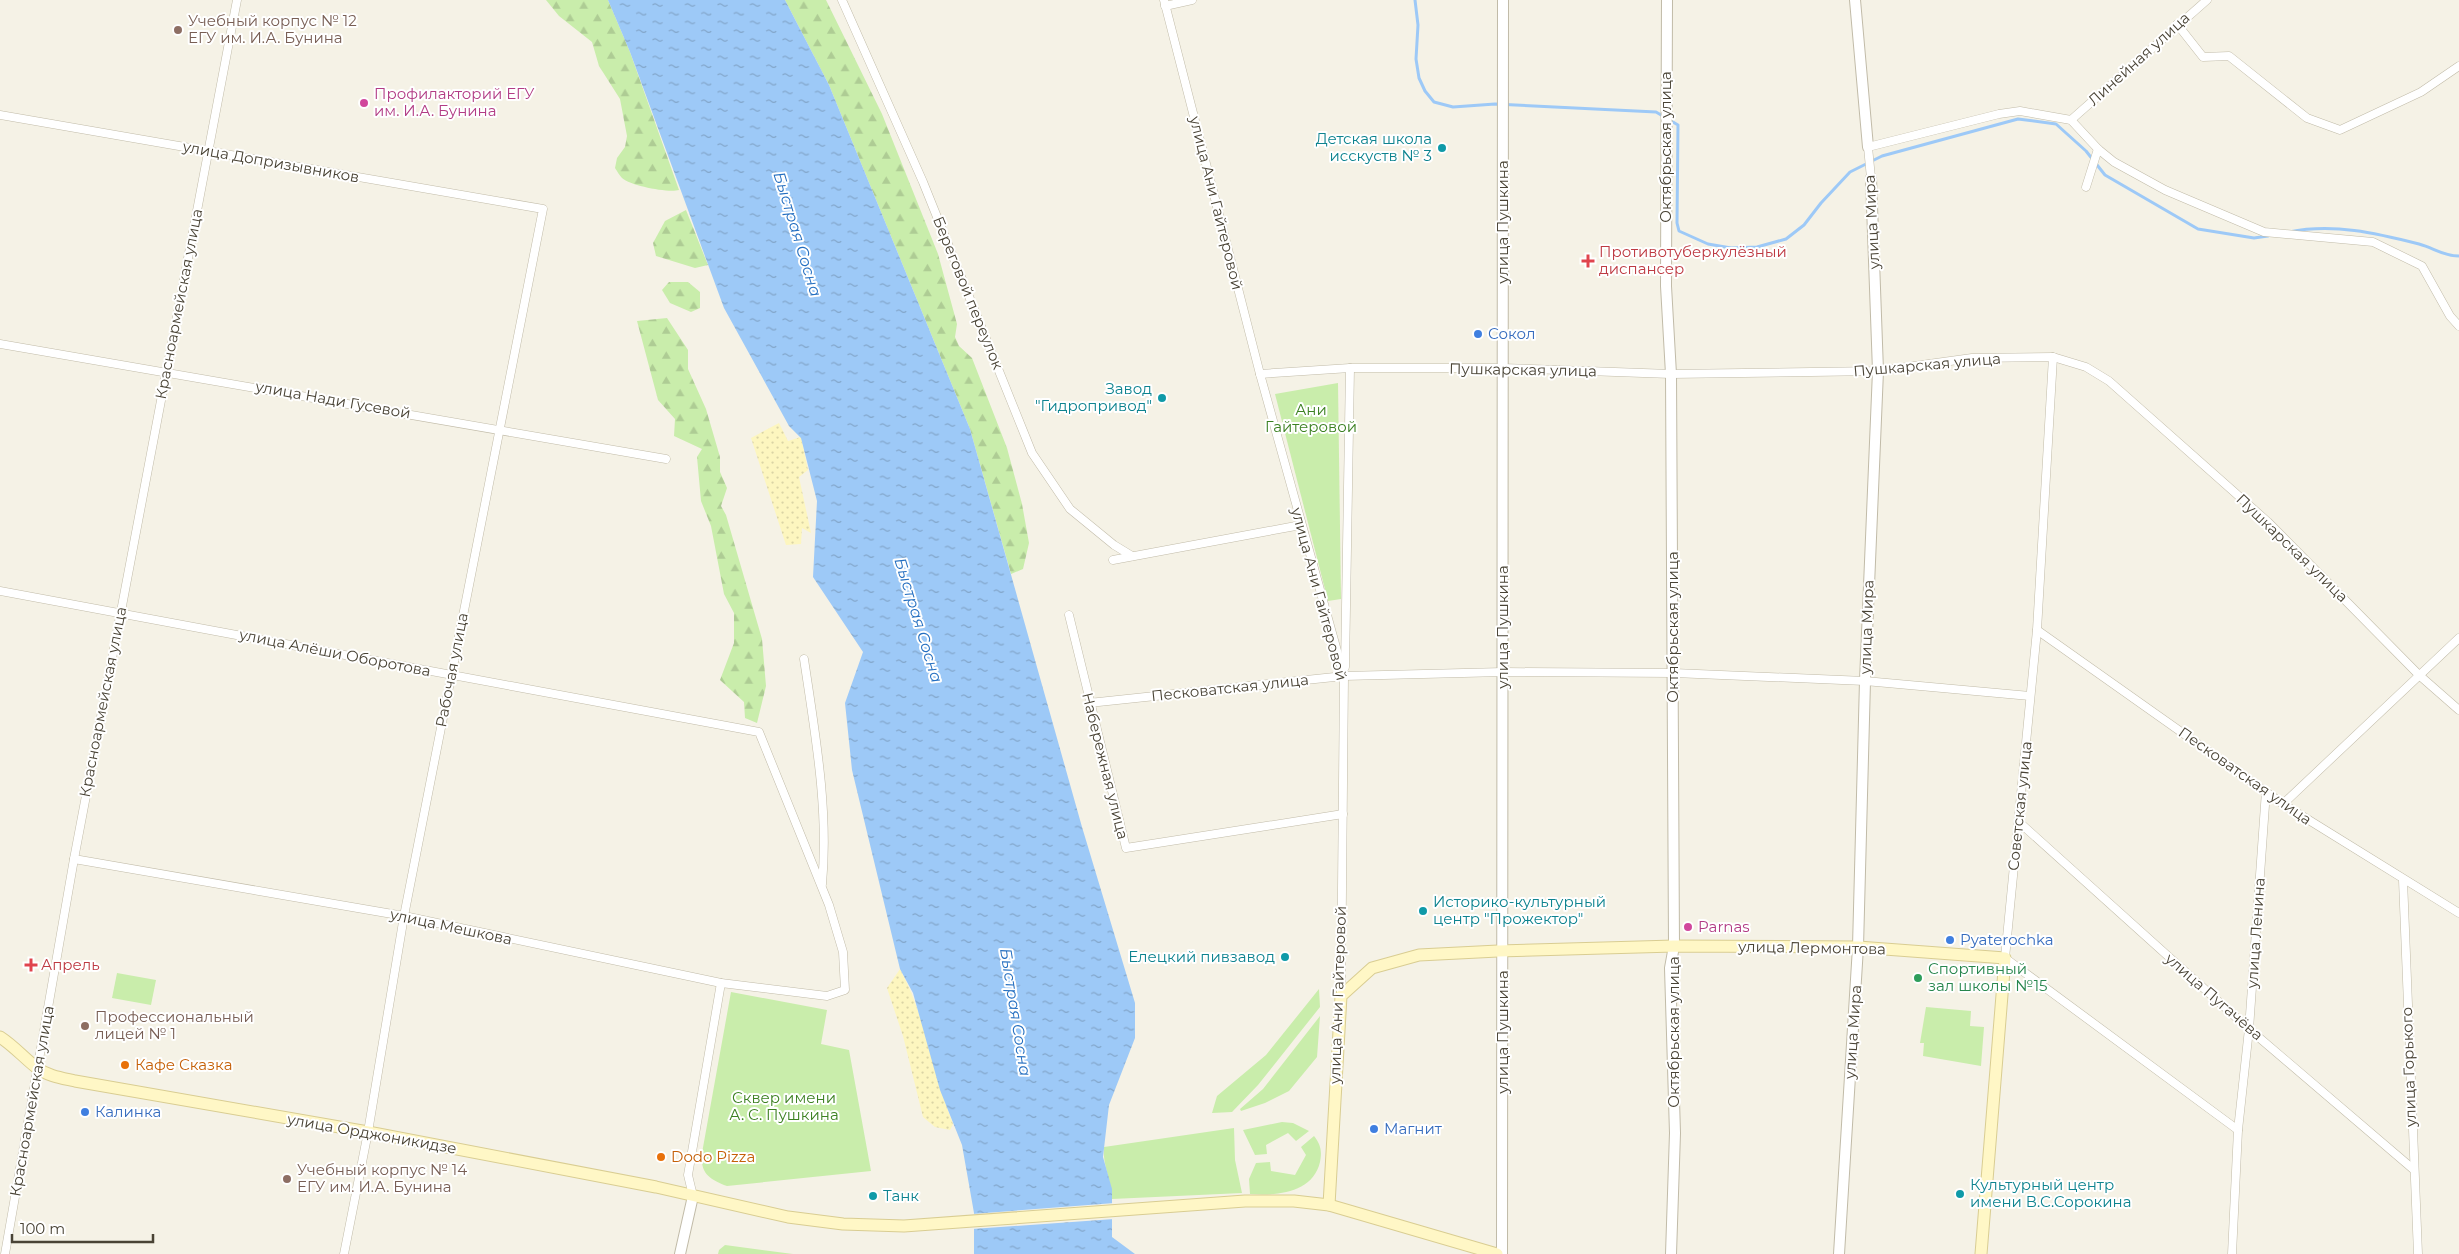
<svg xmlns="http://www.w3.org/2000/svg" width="2459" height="1254" font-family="Montserrat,sans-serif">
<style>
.green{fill:#c9edab}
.forest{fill:url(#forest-firs)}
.sand{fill:url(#sand-dots)}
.water{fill:url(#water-ripples)}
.pier{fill:#f5f2e6}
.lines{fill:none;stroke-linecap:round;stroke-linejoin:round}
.stream{stroke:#9dc9f7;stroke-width:3}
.minor-casing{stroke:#c1bba8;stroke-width:9}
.tertiary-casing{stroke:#c1bba8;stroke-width:12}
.secondary-casing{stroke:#d9cd92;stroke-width:13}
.minor{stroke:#fff;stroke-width:8}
.tertiary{stroke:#fff;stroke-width:10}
.secondary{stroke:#fff7c6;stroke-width:11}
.education-dot{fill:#8d6e63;stroke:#fff;stroke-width:2}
.hotel-dot{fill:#d1479c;stroke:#fff;stroke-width:2}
.culture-dot{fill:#0f9aa8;stroke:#fff;stroke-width:2}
.health-dot{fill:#e0444e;stroke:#fff;stroke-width:2}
.shop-dot{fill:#3f7fe0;stroke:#fff;stroke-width:2}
.leisure-dot{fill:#2e9e5b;stroke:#fff;stroke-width:2}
.food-dot{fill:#e8710a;stroke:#fff;stroke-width:2}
.labels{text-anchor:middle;stroke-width:4;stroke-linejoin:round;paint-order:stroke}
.education-label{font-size:15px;fill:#785e54;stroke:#fff;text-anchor:start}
.street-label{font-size:15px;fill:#494335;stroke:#fff}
.hotel-label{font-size:15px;fill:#b23c85;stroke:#fff;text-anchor:start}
.culture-label{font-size:15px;fill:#0d838f;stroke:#fff;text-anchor:end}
.health-label{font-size:15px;fill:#be3a42;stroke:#fff;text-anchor:start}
.shop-label{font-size:15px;fill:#366cbe;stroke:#fff;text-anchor:start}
.park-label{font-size:15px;fill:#3c8122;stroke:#fff}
.leisure-label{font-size:15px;fill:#27864d;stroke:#fff;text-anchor:start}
.food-label{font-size:15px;fill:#c56008;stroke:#fff;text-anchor:start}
.water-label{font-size:16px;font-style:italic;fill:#236ec0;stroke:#fff}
</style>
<defs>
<pattern id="forest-firs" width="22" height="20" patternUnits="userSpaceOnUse" patternTransform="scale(1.25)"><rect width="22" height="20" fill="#c9edab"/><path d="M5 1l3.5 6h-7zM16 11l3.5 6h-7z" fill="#aecc94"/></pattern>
<pattern id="sand-dots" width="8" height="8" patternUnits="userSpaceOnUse" patternTransform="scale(1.25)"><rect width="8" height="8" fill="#fdf6bf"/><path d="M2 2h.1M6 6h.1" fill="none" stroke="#dad4a5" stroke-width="1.8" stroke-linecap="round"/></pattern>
<pattern id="water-ripples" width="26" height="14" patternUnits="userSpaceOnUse" patternTransform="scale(1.25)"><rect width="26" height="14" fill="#9dc9f7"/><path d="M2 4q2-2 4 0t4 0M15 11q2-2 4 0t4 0" fill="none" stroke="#82a5c9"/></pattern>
</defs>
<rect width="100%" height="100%" fill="#f5f2e6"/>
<g class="green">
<path d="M1338,383l3,216 -13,2 -53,-207z"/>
<path d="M117,973l39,7 -5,25 -39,-7z"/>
<path d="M1319,989l1,18 -62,78 -26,27 -20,1 5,-17 49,-41z"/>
<path d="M731,992l96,18 -6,34 28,6 22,121 -144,15c-18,-7 -27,-13 -25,-33z"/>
<path d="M1926,1007l45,4 -1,15 14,1 -3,39 -58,-10 1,-13h-4z"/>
<path d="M1320,1016l-3,41 -28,34 -24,12 -24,8 -1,-2 23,-20z"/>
<path d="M1282,1122l11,1 16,8 -13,10 -8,-8 -22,12 1,9 -12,1 -12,-25z"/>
<path d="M1234,1128l1,32 7,33 -130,6c0,-18 -10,-34 -8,-52z"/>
<path d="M1314,1136c7,9 8,15 6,26 -7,31 -44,34 -70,32l-1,-15 7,-16 14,-1 1,9 24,4 11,-20 -5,-8z"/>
<path d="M725,1245l68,9h-75l1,-4z"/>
</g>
<g class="forest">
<path d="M546,0h62l22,52 49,138c-11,3 -48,-4 -57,-12 -2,-2 -5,-7 -7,-10l2,-10 8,-11 2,-11 -7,-37 -21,-33 -7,-24 -33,-26z"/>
<path d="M785,0h41l56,114 56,140 19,70 -2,13 4,9 13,12 35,90 15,56 7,39 -6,26 -12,5 -41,-145 -141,-344z"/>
<path d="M686,210l22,55 -13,3 -39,-12 -3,-13 12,-22z"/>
<path d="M669,282h19l12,10v16l-9,4 -21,-9 -8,-13z"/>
<path d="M667,318l21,32v19l18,40 14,48v15l7,16 -6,18 5,9 36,124 4,47 -9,37 -12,-5 -1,-16 -24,-22 14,-37v-30l-10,-19 -13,-68 -10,-25 -4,-44 5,-8 -28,-13 1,-17 -17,-19 -21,-79z"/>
</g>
<g class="sand">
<path d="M779,423l9,18 13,-4 7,33 -9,7 12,56 -9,-5 -1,16 -15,1 -35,-107z"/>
<path d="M900,969c26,48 33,104 53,155l-3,6 -15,-3 -12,-10 -20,-81 -16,-48z"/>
</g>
<path class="water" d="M608,0h177l44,85 141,344 112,398 53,176v35l-26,67 -6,52 9,32v48l23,17h-161v-41l-12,-68 -22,-55 -27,-97 -13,-24 -48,-199 -7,-67 18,-51 -50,-75 4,-76 -16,-63 -12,-12 -65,-118 -94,-256z"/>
<path class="pier" d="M1115,1203l-1,16 -142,10v-15z"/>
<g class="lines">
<g class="stream">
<path d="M1415,0l3,25 -2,34 3,19 6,13 9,11 19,5 42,-3 161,8 22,13 -1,98 2,8 29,13 23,4 26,-1 29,-8 18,-14 17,-22 29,-31 32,-16 136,-37 38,5 30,27 19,24 93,54 56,9 14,-2"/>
<path d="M2289,232c44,-9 87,1 130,12 15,4 24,12 40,12"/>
</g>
<defs>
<g id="minor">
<path d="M842,0l81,182 109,271 38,56 44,36 18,11"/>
<path d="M1164,0l96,374 84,302 -3,320"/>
<path d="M1165,6l27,-6"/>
<path d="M2177,24l26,33 26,-1 78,62 33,12 81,-38 38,-26"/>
<path d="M0,115l543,94 -139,707 -36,216 -24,122"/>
<path d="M2071,120l136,-120"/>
<path d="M1871,178l-3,-31 131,-33 21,-3 51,9 27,29 16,13 51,28 99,42 109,10 49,24 28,50 9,10"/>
<path d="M2086,187l12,-38"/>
<path d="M0,344l666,115"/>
<path d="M2053,357l-16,273 -32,328 233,172"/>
<path d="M1260,374l90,-6h152l169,6 207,-3 94,-13 81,-1 33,10 23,14 159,141 151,153 40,35"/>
<path d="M1113,560l188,-35"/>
<path d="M0,591l759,141 70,173 14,47 2,38 -18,6 -106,-13 -317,-67 -330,-57"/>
<path d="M1069,615l57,233 217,-34"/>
<path d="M2037,630l246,174 176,109"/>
<path d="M804,659c11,74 25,151 18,225"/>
<path d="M1345,667l5,-299"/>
<path d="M1089,703l255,-27 159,-4 171,1 191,8 165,15"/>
<path d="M2283,804l176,-166"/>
<path d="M2019,822l230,207 164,140"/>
<path d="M2403,880l15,374"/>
<path d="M693,1196l-5,-21 33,-192"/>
<path d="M5,1254l69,-395 163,-859"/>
<path d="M2232,1254l6,-124 11,-101 17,-238"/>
</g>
<g id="tertiary">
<path d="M1667,0l-1,286 5,88 3,572 -4,22 5,165 -4,121"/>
<path d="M1855,0l13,147"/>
<path d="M680,1254l13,-58"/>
<path d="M1502,1254l1,-1254"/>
<path d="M1839,1254l19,-307 7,-266 13,-310 -7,-193"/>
</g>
<g id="secondary">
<path d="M0,1037c14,9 24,21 37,31 11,8 25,10 38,13l293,51 288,55 132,30 55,7 61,2 341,-25h49l35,4 168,49"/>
<path d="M1329,1205l12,-209 31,-28 47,-13 79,-4 176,-5 184,1 147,11 -24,296"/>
</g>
</defs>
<use href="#minor" class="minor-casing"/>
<use href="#tertiary" class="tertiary-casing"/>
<use href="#secondary" class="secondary-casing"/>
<use href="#minor" class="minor"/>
<use href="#tertiary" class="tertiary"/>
<use href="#secondary" class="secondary"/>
</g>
<g class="education-dot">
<circle cx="178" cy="30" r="5"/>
<circle cx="85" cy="1026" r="5"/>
<circle cx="287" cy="1179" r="5"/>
</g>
<g class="hotel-dot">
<circle cx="364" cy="103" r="5"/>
<circle cx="1688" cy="927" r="5"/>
</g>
<g class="culture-dot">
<circle cx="1442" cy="148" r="5"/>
<circle cx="1162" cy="398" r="5"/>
<circle cx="1423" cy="911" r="5"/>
<circle cx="1285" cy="957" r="5"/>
<circle cx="1960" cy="1194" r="5"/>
<circle cx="873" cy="1196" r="5"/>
</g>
<g class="health-dot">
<path d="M1585.5 253.5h5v5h5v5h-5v5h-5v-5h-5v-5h5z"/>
<path d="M28.5 957.5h5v5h5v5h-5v5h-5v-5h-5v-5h5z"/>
</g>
<g class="shop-dot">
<circle cx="1478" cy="334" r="5"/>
<circle cx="1950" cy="940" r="5"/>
<circle cx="85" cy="1112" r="5"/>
<circle cx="1374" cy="1129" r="5"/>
</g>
<circle class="leisure-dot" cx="1918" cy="978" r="5"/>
<g class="food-dot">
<circle cx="125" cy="1065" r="5"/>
<circle cx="661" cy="1157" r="5"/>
</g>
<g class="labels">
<g class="education-label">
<text x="188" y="26">Учебный корпус № 12<tspan x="188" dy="17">ЕГУ им. И.А. Бунина</tspan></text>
<text x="95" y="1022">Профессиональный<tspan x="95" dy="17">лицей № 1</tspan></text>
<text x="297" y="1175">Учебный корпус № 14<tspan x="297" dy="17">ЕГУ им. И.А. Бунина</tspan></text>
</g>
<g class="street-label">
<text transform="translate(2139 59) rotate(-42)" y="5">Линейная улица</text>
<text transform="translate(1666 147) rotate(-90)" y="5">Октябрьская улица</text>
<text transform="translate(271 162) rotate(10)" y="5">улица Допризывников</text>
<text transform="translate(1216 203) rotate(76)" y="5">улица Ани Гайтеровой</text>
<text transform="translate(1503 222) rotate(-90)" y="5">улица Пушкина</text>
<text transform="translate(1872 222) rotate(-93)" y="5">улица Мира</text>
<text transform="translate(968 293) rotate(68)" y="5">Береговой переулок</text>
<text transform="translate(179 304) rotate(-79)" y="5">Красноармейская улица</text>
<text transform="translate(1927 365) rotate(-5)" y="5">Пушкарская улица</text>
<text transform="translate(1523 370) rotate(1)" y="5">Пушкарская улица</text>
<text transform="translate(333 400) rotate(10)" y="5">улица Нади Гусевой</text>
<text transform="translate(2292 548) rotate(44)" y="5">Пушкарская улица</text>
<text transform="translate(1319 594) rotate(75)" y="5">улица Ани Гайтеровой</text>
<text transform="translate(1503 627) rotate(-90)" y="5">улица Пушкина</text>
<text transform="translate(1673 627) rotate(-90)" y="5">Октябрьская улица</text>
<text transform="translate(1867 627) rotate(-88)" y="5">улица Мира</text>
<text transform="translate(335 653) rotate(11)" y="5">улица Алёши Оборотова</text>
<text transform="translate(452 670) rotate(-79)" y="5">Рабочая улица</text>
<text transform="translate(1230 688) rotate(-6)" y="5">Песковатская улица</text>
<text transform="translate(103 702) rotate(-79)" y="5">Красноармейская улица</text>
<text transform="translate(1105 766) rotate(76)" y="5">Набережная улица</text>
<text transform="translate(2245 776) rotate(35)" y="5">Песковатская улица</text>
<text transform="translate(2020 806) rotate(-84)" y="5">Советская улица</text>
<text transform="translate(451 927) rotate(12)" y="5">улица Мешкова</text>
<text transform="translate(2256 933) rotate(-86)" y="5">улица Ленина</text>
<text transform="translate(1812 948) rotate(1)" y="5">улица Лермонтова</text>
<text transform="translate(1338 995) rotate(-88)" y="5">улица Ани Гайтеровой</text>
<text transform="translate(2214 997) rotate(41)" y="5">улица Пугачёва</text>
<text transform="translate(1503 1032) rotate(-90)" y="5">улица Пушкина</text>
<text transform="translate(1674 1032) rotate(-90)" y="5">Октябрьская улица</text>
<text transform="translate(1853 1032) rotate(-86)" y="5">улица Мира</text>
<text transform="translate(2409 1067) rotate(-92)" y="5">улица Горького</text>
<text transform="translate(32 1101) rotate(-80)" y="5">Красноармейская улица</text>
<text transform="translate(372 1134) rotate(10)" y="5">улица Орджоникидзе</text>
</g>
<g class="hotel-label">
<text x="374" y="99">Профилакторий ЕГУ<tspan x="374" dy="17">им. И.А. Бунина</tspan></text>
<text x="1698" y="932">Parnas</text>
</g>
<g class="culture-label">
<text x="1432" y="144">Детская школа<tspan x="1432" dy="17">исскуств № 3</tspan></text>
<text x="1152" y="394">Завод<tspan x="1152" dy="17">"Гидропривод"</tspan></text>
<text x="1433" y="907" text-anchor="start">Историко-культурный<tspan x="1433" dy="17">центр "Прожектор"</tspan></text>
<text x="1275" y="962">Елецкий пивзавод</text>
<text x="1970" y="1190" text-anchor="start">Культурный центр<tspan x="1970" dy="17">имени В.С.Сорокина</tspan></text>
<text x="883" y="1201" text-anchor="start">Танк</text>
</g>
<g class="health-label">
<text x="1599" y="257">Противотуберкулёзный<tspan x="1599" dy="17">диспансер</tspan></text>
<text x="41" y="970">Апрель</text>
</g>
<g class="shop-label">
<text x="1488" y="339">Сокол</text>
<text x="1960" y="945">Pyaterochka</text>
<text x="95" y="1117">Калинка</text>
<text x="1384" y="1134">Магнит</text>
</g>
<g class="park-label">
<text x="1311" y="415">Ани<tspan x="1311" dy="17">Гайтеровой</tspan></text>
<text x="784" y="1103">Сквер имени<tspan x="784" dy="17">А. С. Пушкина</tspan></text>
</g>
<g class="leisure-label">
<text x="1928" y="974">Спортивный<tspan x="1928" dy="17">зал школы №15</tspan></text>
</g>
<g class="food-label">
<text x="135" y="1070">Кафе Сказка</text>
<text x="671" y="1162">Dodo Pizza</text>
</g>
<g class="water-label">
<text transform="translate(798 234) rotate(73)" y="6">Быстрая Сосна</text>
<text transform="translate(919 620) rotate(73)" y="6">Быстрая Сосна</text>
<text transform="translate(1016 1012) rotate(81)" y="6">Быстрая Сосна</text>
</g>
</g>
<path d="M12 1234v8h141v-8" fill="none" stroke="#494335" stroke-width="2.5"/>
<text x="20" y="1234" font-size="15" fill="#494335" stroke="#ffffff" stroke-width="4" paint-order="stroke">100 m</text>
</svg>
